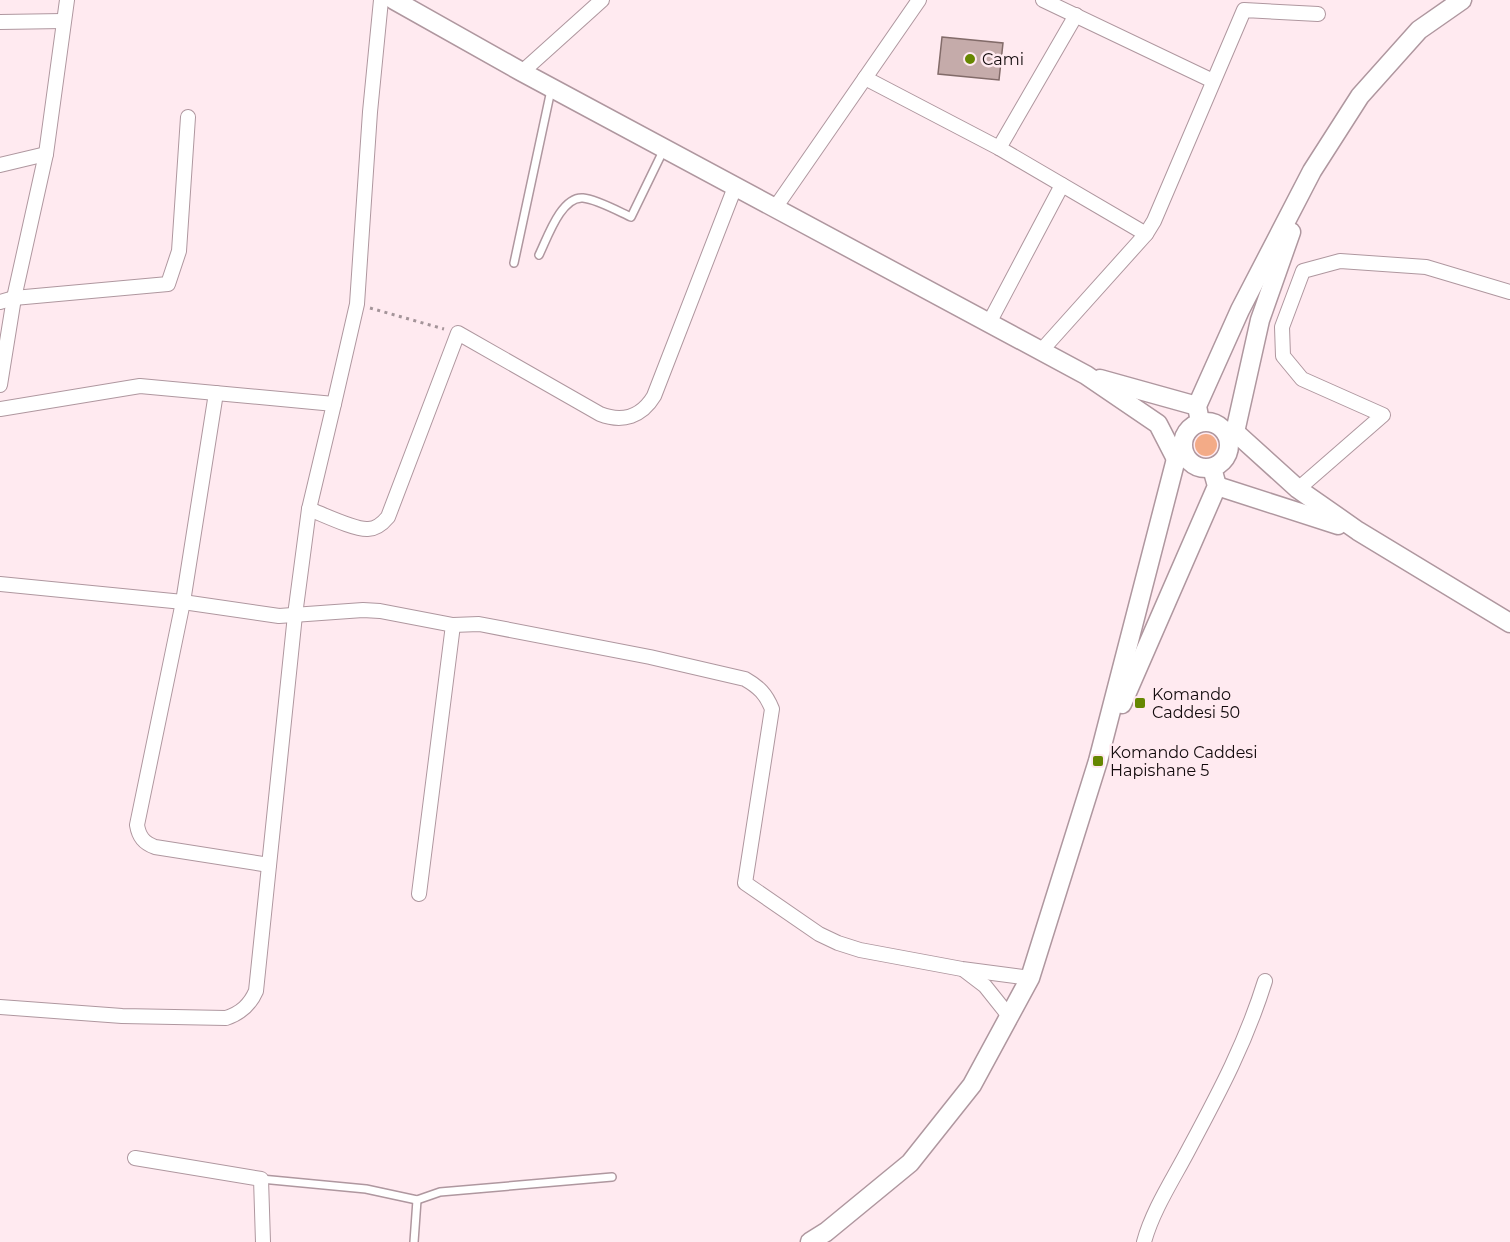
<svg xmlns="http://www.w3.org/2000/svg" width="1510" height="1242" font-family="Montserrat,sans-serif">
<style>
.green{fill:#f3ab87}
.building{fill:#c5abaa;stroke:#826b69;stroke-width:1.5}
.lines{fill:none;stroke-linecap:round;stroke-linejoin:round}
.service-casing{stroke:#af979f;stroke-width:10}
.minor-casing{stroke:#af979f;stroke-width:16}
.tertiary-casing{stroke:#af979f;stroke-width:21}
.path{stroke:#a49499;stroke-width:3;stroke-dasharray:3 4.5;stroke-linecap:butt}
.service{stroke:#fff;stroke-width:7}
.minor{stroke:#fff;stroke-width:14}
.tertiary{stroke:#fff;stroke-width:18}
.poi-dot{fill:#668701;stroke:#ffeaf0;stroke-width:2}
.labels{text-anchor:middle;stroke-width:5;stroke-linejoin:round;paint-order:stroke}
.poi-label{font-size:16px;fill:#130b0d;stroke:#ffeaf0;text-anchor:start}
</style>
<rect width="100%" height="100%" fill="#ffeaf0"/>
<circle class="green" cx="1206" cy="445" r="11"/>
<path class="building" d="M942,37l61,6 -4,37 -61,-6z"/>
<g class="lines">
<defs>
<g id="service">
<path d="M539,255c8,-16 22,-59 44,-57 13,1 35,13 48,19l33,-68"/>
<path d="M514,263l37,-173"/>
<path d="M261,1179l105,10 51,11 23,-8 172,-15"/>
<path d="M414,1242l3,-42"/>
</g>
<g id="minor">
<path d="M1043,0l170,81"/>
<path d="M0,22l63,-1"/>
<path d="M522,72l80,-72"/>
<path d="M865,78l134,70 147,86"/>
<path d="M999,148l77,-133"/>
<path d="M0,165l46,-11"/>
<path d="M775,208l144,-208"/>
<path d="M0,302l14,-4 154,-14 11,-33 9,-134"/>
<path d="M989,323l73,-138"/>
<path d="M1041,351l105,-117 8,-13 90,-211 74,4"/>
<path d="M0,385l14,-87 32,-144 21,-154"/>
<path d="M216,393l-33,209 -46,223c2,12 7,18 18,22l114,18"/>
<path d="M334,404l23,-100 13,-192 11,-112"/>
<path d="M0,409l140,-23 194,18 -25,105 -14,106 -39,376c-6,14 -15,22 -30,27l-104,-2 -122,-9"/>
<path d="M1298,489l85,-74 -81,-36 -19,-23 -1,-29 21,-56 37,-10 86,6 84,25"/>
<path d="M309,509c13,5 46,21 59,20 9,0 15,-6 20,-12l70,-184 142,81c23,9 42,2 54,-18l81,-209"/>
<path d="M0,584l183,18 96,14 84,-6 17,1 73,14 26,-1 171,33 95,22c14,8 21,15 27,30l-27,174 74,51 19,9 22,7 102,19 68,9"/>
<path d="M419,894l34,-269"/>
<path d="M964,970l21,16 24,30"/>
<path d="M135,1158l126,21 2,63"/>
<path d="M1144,1242c9,-33 30,-64 46,-95 30,-56 56,-105 75,-166"/>
</g>
<g id="tertiary">
<path d="M394,0l128,72 564,303 72,49 18,35"/>
<path d="M1100,379l97,27"/>
<circle cx="1206" cy="445" r="23"/>
<path d="M1200,422l-3,-16 43,-96 72,-139 48,-75 59,-66 43,-30"/>
<path d="M1235,432l63,57 60,42 152,92"/>
<path d="M1235,432l25,-112 31,-88"/>
<path d="M1217,486l121,39"/>
<path d="M1122,704l95,-218 -5,-18"/>
<path d="M810,1242l16,-10 84,-69 62,-78 58,-107 68,-217 78,-302 7,-7"/>
</g>
</defs>
<use href="#service" class="service-casing"/>
<use href="#minor" class="minor-casing"/>
<use href="#tertiary" class="tertiary-casing"/>
<path class="path" d="M370,308l74,21"/>
<use href="#service" class="service"/>
<use href="#minor" class="minor"/>
<use href="#tertiary" class="tertiary"/>
</g>
<g class="poi-dot">
<circle cx="970" cy="59" r="6"/>
<rect x="1134" y="697" width="12" height="12" rx="3"/>
<rect x="1092" y="755" width="12" height="12" rx="3"/>
</g>
<g class="labels">
<g class="poi-label">
<text x="982" y="65">Cami</text>
<text x="1152" y="700">Komando<tspan x="1152" dy="18">Caddesi 50</tspan></text>
<text x="1110" y="758">Komando Caddesi<tspan x="1110" dy="18">Hapishane 5</tspan></text>
</g>
</g>
</svg>
